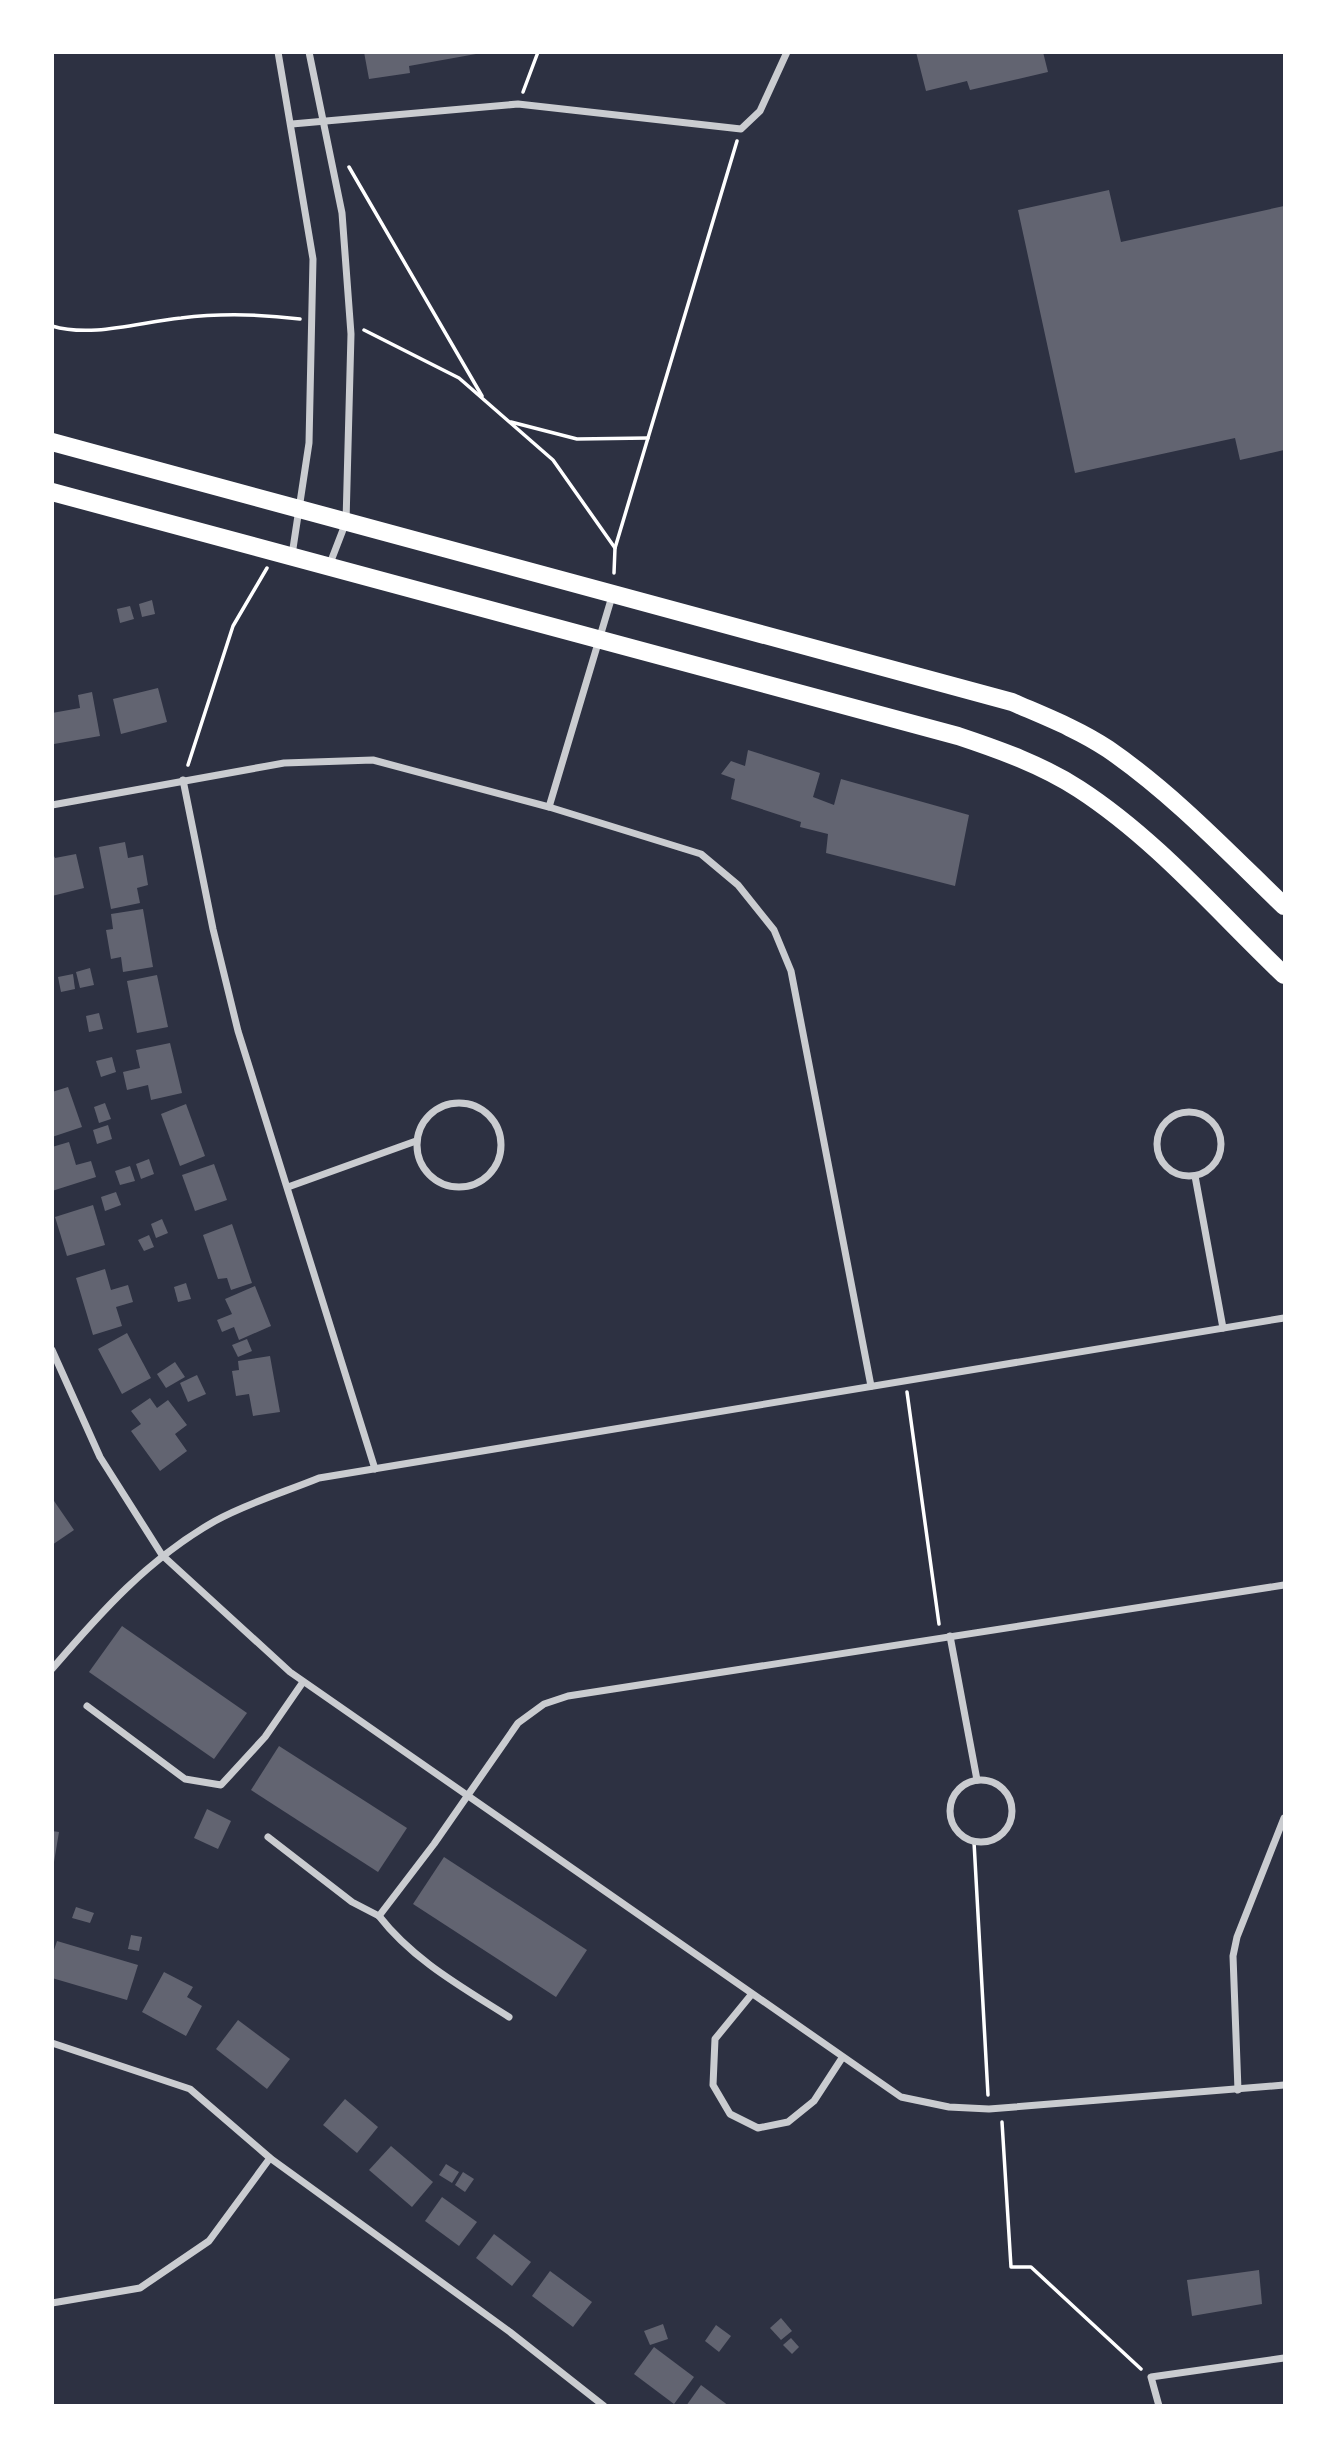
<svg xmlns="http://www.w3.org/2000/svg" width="1337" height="2458" font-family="'Nunito Sans',sans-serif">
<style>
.building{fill:#626471}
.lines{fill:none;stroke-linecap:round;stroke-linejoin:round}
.path{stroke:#fff;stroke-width:3.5}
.minor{stroke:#caccd0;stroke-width:7}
.primary{stroke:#fff;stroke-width:18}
</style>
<rect width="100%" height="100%" fill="#2d3142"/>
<g class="building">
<path d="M364,52h112v2l-67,12 1,7 -41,6z"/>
<path d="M916,52h127l5,20 -78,18 -3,-9 -41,10z"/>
<path d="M1109,190l12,52 163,-36v244l-44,10 -5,-22 -160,35 -57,-263z"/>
<path d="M152,600l3,14 -13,3 -3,-13z"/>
<path d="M130,606l4,13 -14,4 -3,-14z"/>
<path d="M158,688l9,34 -46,12 -8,-35z"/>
<path d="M92,692l8,44 -46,8 -2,-31 28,-5 -2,-13z"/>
<path d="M748,750l72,23 -7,24 21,8 7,-26 128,36 -14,71 -129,-33 2,-19 -28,-7 1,-5 -70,-23 4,-20 -14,-5 10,-13 14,5z"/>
<path d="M125,842l3,16 15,-3 5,30 -11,3 3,15 -29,6 -12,-62z"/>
<path d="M52,852l3,6 21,-4 8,34 -32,8z"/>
<path d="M143,909l10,58 -30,5 -2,-15 -10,2 -5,-29 7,-1 -2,-15z"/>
<path d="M90,968l4,17 -14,3 -4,-16z"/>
<path d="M73,974l2,15 -14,3 -3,-15z"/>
<path d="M157,975l11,52 -31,6 -10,-52z"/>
<path d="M99,1013l4,16 -14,3 -3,-16z"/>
<path d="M170,1043l12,50 -31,7 -3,-15 -21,5 -4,-18 17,-4 -4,-18z"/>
<path d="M112,1057l4,15 -15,5 -5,-16z"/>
<path d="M68,1087l14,40 -30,10v-45z"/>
<path d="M105,1103l6,16 -12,4 -5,-16z"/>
<path d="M186,1104l19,52 -25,10 -19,-52z"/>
<path d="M108,1125l4,14 -15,5 -4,-14z"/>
<path d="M69,1142l7,23 15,-4 5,16 -44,14v-44z"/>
<path d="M149,1159l5,15 -13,5 -5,-15z"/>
<path d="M214,1164l13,36 -32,11 -13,-36z"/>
<path d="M130,1166l5,15 -15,4 -5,-14z"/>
<path d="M116,1192l5,13 -16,6 -4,-14z"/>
<path d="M93,1205l12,40 -38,11 -12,-39z"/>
<path d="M162,1219l6,14 -12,5 -5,-14z"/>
<path d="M232,1224l20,59 -21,7 -4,-12 -9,1 -15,-44z"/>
<path d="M149,1235l5,12 -10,4 -6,-11z"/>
<path d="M105,1269l6,21 17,-5 5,17 -17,5 6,19 -29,9 -17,-57z"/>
<path d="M186,1283l5,16 -13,3 -4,-15z"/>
<path d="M255,1286l16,40 -32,14 -5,-13 -12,5 -5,-12 15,-6 -7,-15z"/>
<path d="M127,1333l24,45 -29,16 -24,-45z"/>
<path d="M247,1339l5,12 -14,6 -6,-12z"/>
<path d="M270,1356l10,56 -27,4 -4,-22 -13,2 -4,-25 7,-1 -1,-9z"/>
<path d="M175,1362l10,15 -19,11 -9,-14z"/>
<path d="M197,1375l9,19 -18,8 -8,-19z"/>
<path d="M150,1398l7,10 11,-8 19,25 -12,9 12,17 -27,20 -29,-40 10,-7 -10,-13z"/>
<path d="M52,1498l22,32 -22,15z"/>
<path d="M122,1626l125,87 -33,46 -125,-87z"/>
<path d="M279,1746l128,82 -29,44 -127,-82z"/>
<path d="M207,1809l24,12 -13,28 -24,-11z"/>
<path d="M52,1831l7,1 -5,30h-2z"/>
<path d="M444,1857l143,93 -31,47 -143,-93z"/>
<path d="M76,1907l18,6 -4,10 -18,-5z"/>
<path d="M131,1935l11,2 -3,14 -11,-2z"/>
<path d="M57,1941l81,24 -11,35 -75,-22v-22z"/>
<path d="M164,1972l29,15 -6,10 15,9 -16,30 -44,-24z"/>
<path d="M238,2020l52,39 -23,30 -51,-40z"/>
<path d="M345,2099l33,28 -21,26 -34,-28z"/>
<path d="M391,2146l42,36 -21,25 -43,-37z"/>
<path d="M446,2164l13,8 -7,11 -13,-8z"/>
<path d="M463,2172l11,7 -9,13 -10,-7z"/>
<path d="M442,2197l35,25 -18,24 -34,-25z"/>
<path d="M494,2234l37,28 -19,24 -36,-28z"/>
<path d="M1259,2270l3,34 -70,12 -5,-36z"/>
<path d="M550,2271l42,31 -19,25 -41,-31z"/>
<path d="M781,2318l11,13 -11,9 -11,-12z"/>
<path d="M663,2324l5,15 -18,6 -6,-14z"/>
<path d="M716,2325l15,11 -12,16 -14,-11z"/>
<path d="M791,2338l8,9 -7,7 -9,-9z"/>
<path d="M654,2347l40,30 -20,27 -40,-30z"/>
<path d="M701,2385l28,21h-43z"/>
</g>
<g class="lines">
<g class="path">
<path d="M523,92l15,-40"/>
<path d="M349,167l133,229"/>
<path d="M52,326c40,12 88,-4 129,-8 39,-5 79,-4 119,1"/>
<path d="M364,330l95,48 94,82 62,88 -1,25"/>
<path d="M511,422l66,17 71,-1"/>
<path d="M615,548l122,-407"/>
<path d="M188,765l45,-139 34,-58"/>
<path d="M907,1392l32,232"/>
<path d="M974,1842l14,253"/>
<path d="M1002,2122l9,145h20l110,102"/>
</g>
<g class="minor">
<path d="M278,52l35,207 -4,184 -17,112"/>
<path d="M309,52l33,161 9,121 -5,188 -17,44"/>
<path d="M292,124l226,-20 223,25 19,-18 27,-59"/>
<path d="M183,780l30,149 25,102 137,438"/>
<path d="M52,805l232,-42 89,-3 176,47 152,47 37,31 36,45 17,41 80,415"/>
<path d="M549,807l64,-214"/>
<circle cx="459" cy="1145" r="42"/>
<circle cx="1189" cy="1144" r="32"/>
<path d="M1195,1176l28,152"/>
<path d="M288,1187l128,-46"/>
<path d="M52,1350l48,107 62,98 128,117 611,425 48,10 40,2 295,-24"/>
<path d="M950,1636l27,144"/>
<path d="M52,1669c49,-57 96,-110 163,-148 32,-18 70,-29 104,-43l965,-160"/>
<path d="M87,1706l98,73 36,6 44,-48 38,-55"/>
<circle cx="981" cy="1811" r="31"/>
<path d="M268,1837l84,65 27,14 55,-72 84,-121 26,-19 24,-8 716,-111"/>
<path d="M379,1916c34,44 83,71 130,101"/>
<path d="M751,1995l-36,44 -2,46 17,29 28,14 30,-6 26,-21 28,-43"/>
<path d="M52,2043l138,46 80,69 240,174 94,74"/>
<path d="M1238,2090l-5,-134 4,-19 47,-119"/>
<path d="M52,2303l88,-15 69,-47 61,-83"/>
<path d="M1159,2406l-8,-29 133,-19"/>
</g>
<g class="primary">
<path d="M52,442l960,260c32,14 66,27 96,47 64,44 120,103 176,157"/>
<path d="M52,492l906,244c42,14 84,29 121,53 77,50 139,123 205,186"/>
</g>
</g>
<rect width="1337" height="2458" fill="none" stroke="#ffffff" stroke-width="108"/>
</svg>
